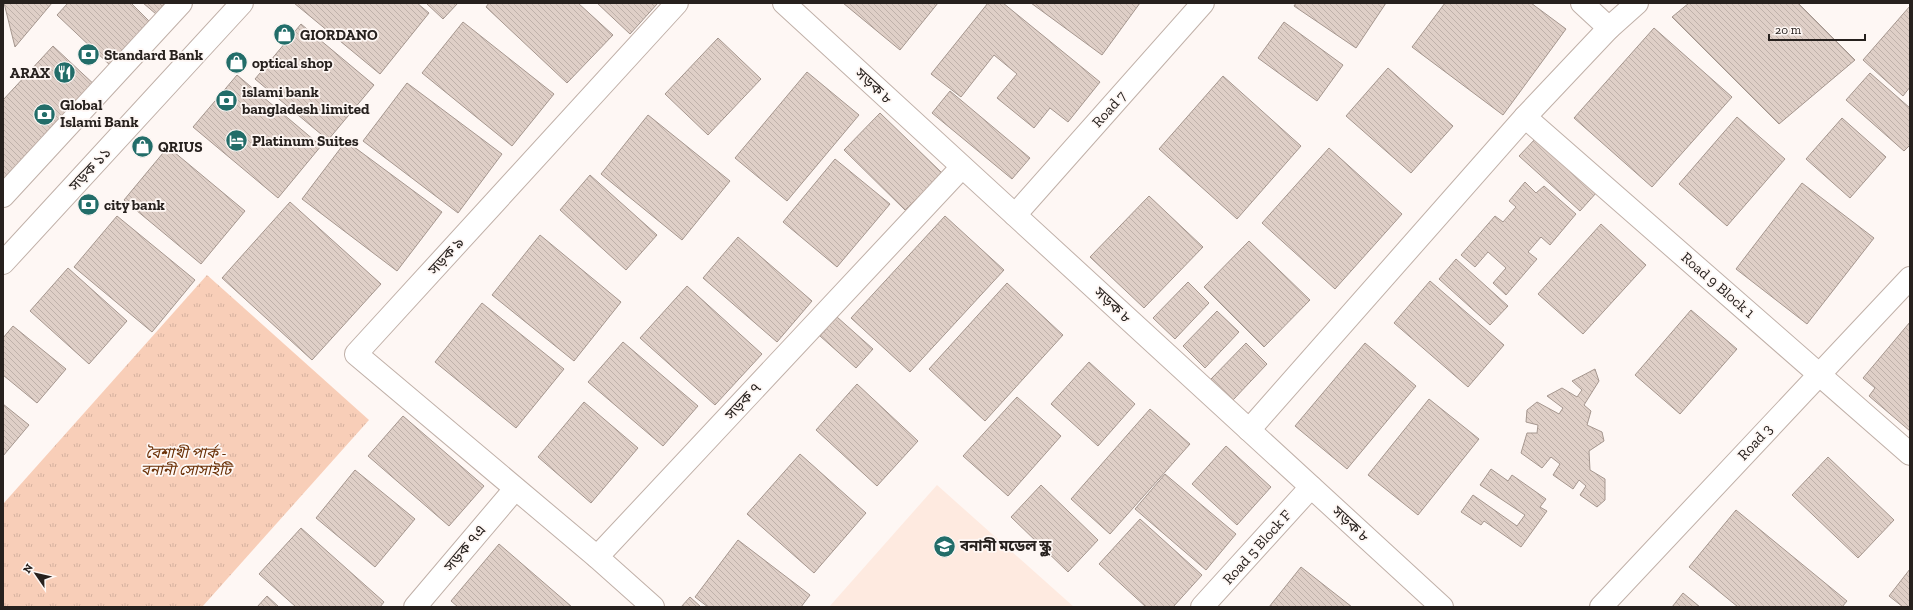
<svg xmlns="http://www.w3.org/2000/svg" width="1913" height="610" font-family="'Zilla Slab','Noto Sans Bengali',serif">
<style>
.built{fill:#feeae0}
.grass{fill:url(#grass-tufts)}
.building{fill:url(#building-back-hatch);stroke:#a5968e}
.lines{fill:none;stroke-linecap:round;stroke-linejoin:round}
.street-casing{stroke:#c0b0a8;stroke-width:24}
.secondary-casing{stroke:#c0b0a8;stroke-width:24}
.street{stroke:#fff;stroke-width:22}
.secondary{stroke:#fff;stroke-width:22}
.labels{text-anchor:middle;stroke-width:3.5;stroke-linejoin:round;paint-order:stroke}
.poi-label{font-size:15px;font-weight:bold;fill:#27211e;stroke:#fef7f4;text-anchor:start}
.street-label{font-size:15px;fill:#27211e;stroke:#fef7f4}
.park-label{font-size:15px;font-style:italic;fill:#6b3107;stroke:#fef7f4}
</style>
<defs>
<pattern id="grass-tufts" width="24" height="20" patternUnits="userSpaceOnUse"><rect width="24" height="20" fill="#f8ceb8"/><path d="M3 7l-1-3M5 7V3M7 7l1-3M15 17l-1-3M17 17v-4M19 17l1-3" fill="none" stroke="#d5b19e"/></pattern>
<pattern id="building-back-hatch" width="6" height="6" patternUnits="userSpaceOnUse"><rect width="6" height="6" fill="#dfcfc7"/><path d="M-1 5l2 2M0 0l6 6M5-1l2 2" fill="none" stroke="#bfb1aa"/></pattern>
</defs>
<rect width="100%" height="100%" fill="#fef7f4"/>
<path class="built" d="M937,485l137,122h-245z"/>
<path class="grass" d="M207,275l162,145 -167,187h-199v-103z"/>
<g class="building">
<path d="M4,3h48l-37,44z"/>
<path d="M68,3h63l21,21 -40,43 -55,-52z"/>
<path d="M143,3h22l-9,11z"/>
<path d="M294,3h123l12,10 -49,61z"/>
<path d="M426,3h32l-15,16z"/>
<path d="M489,3h89l35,32 -46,48 -81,-76z"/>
<path d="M597,3h61l-28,31z"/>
<path d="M843,3h95l-38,47z"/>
<path d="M988,3h15l97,79 -32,40 -18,-14 -16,20 -37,-30 20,-24 -23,-19 -33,42 -30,-23z"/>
<path d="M1031,3h109l-38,52z"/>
<path d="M1296,3h90l-30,45 -62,-42z"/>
<path d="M1445,3h86l35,26 -63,86 -91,-68z"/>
<path d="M1689,3h109l57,57 -76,64 -107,-107z"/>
<path d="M1910,6v81l-7,9 -40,-36z"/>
<path d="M463,22l91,72 -42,52 -90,-73z"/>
<path d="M1284,22l59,43 -26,36 -59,-43z"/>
<path d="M301,24l73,61 -46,55 -73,-61z"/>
<path d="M1654,28l78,69 -80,90 -78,-69z"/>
<path d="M718,38l43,41 -53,56 -43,-41z"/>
<path d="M53,46l45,42 -88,95 -7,-6v-77z"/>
<path d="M1388,68l65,58 -42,47 -65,-57z"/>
<path d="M807,72l52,43 -72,86 -52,-43z"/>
<path d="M1870,73l40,35v37l-6,6 -58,-51z"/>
<path d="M237,75l84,71 -43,52 -85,-71z"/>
<path d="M1223,76l78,70 -64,73 -78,-70z"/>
<path d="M407,83l95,71 -44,59 -95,-72z"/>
<path d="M950,91l80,67 -18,21 -80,-66z"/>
<path d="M880,113l62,60 -37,37 -61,-60z"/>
<path d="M648,115l82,66 -48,59 -81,-66z"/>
<path d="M1737,117l48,42 -58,67 -48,-42z"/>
<path d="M1842,118l44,39 -36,41 -44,-39z"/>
<path d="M1537,137l60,55 -17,19 -61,-55z"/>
<path d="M346,141l96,71 -45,59 -95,-72z"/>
<path d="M168,147l77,64 -44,53 -77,-64z"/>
<path d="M1329,148l73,66 -67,75 -73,-66z"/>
<path d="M835,159l55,45 -53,63 -54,-45z"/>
<path d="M590,175l67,60 -31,35 -66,-60z"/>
<path d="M1525,182l11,11 8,-7 32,28 -26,31 -9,-8 -13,15 9,7 -31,36 -13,-12 13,-15 -18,-16 -13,15 -14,-12 34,-39 8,6 13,-15 -7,-6z"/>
<path d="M1802,183l72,55 -67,86 -71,-55z"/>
<path d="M1149,196l54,51 -59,61 -54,-51z"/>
<path d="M290,202l91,82 -69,76 -90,-82z"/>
<path d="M117,216l78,64 -43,52 -78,-65z"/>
<path d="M945,216l59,54 -94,102 -59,-54z"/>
<path d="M1601,224l45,41 -63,69 -45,-40z"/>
<path d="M540,235l81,67 -47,59 -82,-66z"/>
<path d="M738,237l74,64 -35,41 -74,-64z"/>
<path d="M1249,241l61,59 -46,47 -60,-60z"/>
<path d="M1456,259l52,47 -18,19 -51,-46z"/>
<path d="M68,268l59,53 -38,43 -59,-53z"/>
<path d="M1430,281l74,64 -36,42 -74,-64z"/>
<path d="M1188,282l21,21 -34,36 -22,-21z"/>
<path d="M1007,283l56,52 -78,86 -56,-52z"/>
<path d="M687,286l75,68 -47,51 -75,-67z"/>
<path d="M482,303l82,66 -48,59 -81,-66z"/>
<path d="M1691,310l46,39 -57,65 -45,-39z"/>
<path d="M1217,311l22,21 -34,36 -22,-22z"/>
<path d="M837,317l36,32 -17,19 -36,-32z"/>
<path d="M1910,322v109l-41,-35 6,-8 -12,-10z"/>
<path d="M13,326l53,43 -29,34 -34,-28v-37z"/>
<path d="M623,342l75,64 -35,40 -75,-64z"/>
<path d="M1246,343l21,21 -34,36 -22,-21z"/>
<path d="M1365,343l51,43 -69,83 -52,-43z"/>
<path d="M1089,362l46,42 -37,42 -47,-42z"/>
<path d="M1595,369l4,12 -15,24 7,6 -4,14 15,7 2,9 -15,10 1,19 15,9v21l-8,7 -17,-12 6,-9 -7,-6 -6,9 -20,-14 7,-11 -9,-7 -9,11 -21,-15 6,-20h10l1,-8 -12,-3 1,-12 10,-8 22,12 4,-6 -16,-12 15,-8 15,9 5,-7 -10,-9z"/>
<path d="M857,384l61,57 -41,45 -61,-56z"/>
<path d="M1017,397l44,39 -53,60 -45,-40z"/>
<path d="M1429,399l50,40 -61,76 -50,-40z"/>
<path d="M584,402l54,46 -47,55 -53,-46z"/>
<path d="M3,404l26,21 -26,31z"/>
<path d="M1150,409l40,35 -80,90 -39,-35z"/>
<path d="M403,416l81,70 -35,40 -81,-70z"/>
<path d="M1226,446l45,41 -34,38 -45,-41z"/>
<path d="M800,454l66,59 -52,60 -67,-59z"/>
<path d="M1828,457l66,63 -36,38 -66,-63z"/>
<path d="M1491,469l17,12 4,-6 34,24 -6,8 7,4 -26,36 -37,-26 -3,4 -20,-13 12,-17 44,31 8,-11 -45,-30z"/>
<path d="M355,470l60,49 -40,48 -59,-49z"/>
<path d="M1165,474l71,60 -30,36 -71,-61z"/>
<path d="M1041,485l57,55 -30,32 -57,-55z"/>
<path d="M1736,510l111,91 -5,6h-104l-49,-40z"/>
<path d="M1140,519l62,56 -29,32h-27l-47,-43z"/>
<path d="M301,528l83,74 -4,5h-84l-37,-33z"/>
<path d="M738,540l72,55 -9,12h-93l-13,-10z"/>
<path d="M499,544l73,63h-114l-7,-6z"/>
<path d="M1301,567l51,40h-83z"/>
<path d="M1910,569v38h-7l-14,-11z"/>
<path d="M1683,593l17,14h-28z"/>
<path d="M267,596l12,11h-22z"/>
<path d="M690,597l11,10h-20z"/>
</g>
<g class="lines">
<defs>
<g id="street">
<path d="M1582,3l27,25"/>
<path d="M1525,117l385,337"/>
<path d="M1249,430l276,-313 84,-89 28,-25"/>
<path d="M597,557l365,-390"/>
<path d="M415,607l100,-118"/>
<path d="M653,607l-56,-50 -241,-203 321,-351"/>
<path d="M1202,607l109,-120"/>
<path d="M1601,607l309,-329"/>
</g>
<g id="secondary">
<path d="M784,3l658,604"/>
<path d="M3,196l178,-193"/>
<path d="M1015,215l188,-212"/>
<path d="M3,263l239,-260"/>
</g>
</defs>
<use href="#street" class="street-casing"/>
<use href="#secondary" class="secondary-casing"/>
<use href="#street" class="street"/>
<use href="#secondary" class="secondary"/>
</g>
<defs>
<symbol id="shop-disc" viewBox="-11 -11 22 22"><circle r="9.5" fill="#226d69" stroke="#fef7f4"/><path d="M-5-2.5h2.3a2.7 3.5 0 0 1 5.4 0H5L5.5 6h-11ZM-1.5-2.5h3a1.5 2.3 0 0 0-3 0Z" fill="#fff"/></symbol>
<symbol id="bank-disc" viewBox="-11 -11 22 22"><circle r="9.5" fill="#226d69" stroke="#fef7f4"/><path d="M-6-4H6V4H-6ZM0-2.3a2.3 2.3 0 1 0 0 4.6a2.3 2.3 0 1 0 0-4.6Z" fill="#fff"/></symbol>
<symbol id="restaurant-disc" viewBox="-11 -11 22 22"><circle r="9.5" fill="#226d69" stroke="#fef7f4"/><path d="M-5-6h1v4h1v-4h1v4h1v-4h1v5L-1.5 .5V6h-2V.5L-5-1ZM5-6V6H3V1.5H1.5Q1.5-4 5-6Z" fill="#fff"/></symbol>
<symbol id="hotel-disc" viewBox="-11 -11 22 22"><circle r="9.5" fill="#226d69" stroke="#fef7f4"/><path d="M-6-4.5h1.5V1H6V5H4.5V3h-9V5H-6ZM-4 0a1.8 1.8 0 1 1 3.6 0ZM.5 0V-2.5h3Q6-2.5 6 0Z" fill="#fff"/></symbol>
<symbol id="school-disc" viewBox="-11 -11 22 22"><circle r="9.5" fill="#226d69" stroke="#fef7f4"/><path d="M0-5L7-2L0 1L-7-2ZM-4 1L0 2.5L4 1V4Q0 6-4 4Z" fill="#fff"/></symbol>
</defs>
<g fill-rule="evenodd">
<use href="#shop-disc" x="272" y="22" width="25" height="25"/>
<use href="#bank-disc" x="76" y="42" width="25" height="25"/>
<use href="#shop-disc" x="224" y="50" width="25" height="25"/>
<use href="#restaurant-disc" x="52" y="60" width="25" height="25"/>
<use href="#bank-disc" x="214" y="88" width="25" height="25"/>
<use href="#bank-disc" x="32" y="102" width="25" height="25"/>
<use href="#hotel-disc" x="224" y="128" width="25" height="25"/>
<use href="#shop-disc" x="130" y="134" width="25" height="25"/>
<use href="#bank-disc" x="76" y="192" width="25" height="25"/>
<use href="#school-disc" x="932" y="534" width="25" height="25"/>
</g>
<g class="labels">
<g class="poi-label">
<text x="300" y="40">GIORDANO</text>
<text x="104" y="60">Standard Bank</text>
<text x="252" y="68">optical shop</text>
<text x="50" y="78" text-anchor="end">ARAX</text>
<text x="242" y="97">islami bank<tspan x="242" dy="17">bangladesh limited</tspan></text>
<text x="60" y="110">Global<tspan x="60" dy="17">Islami Bank</tspan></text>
<text x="252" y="146">Platinum Suites</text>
<text x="158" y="152">QRIUS</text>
<text x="104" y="210">city bank</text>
<text x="960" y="551">বনানী মডেল স্কুল</text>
</g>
<g class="street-label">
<text transform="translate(874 86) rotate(43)" y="5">সড়ক ৮</text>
<text transform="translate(1109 109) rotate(-48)" y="5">Road 7</text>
<text transform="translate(90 169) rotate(-47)" y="5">সড়ক ১১</text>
<text transform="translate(446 256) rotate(-48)" y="5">সড়ক ৯</text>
<text transform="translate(1718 285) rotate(41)" y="5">Road 9 Block 1</text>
<text transform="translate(1113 305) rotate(43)" y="5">সড়ক ৮</text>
<text transform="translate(743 401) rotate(-47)" y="5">সড়ক ৭</text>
<text transform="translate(1755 442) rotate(-47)" y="5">Road 3</text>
<text transform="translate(1351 524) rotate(43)" y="5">সড়ক ৮</text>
<text transform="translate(1257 547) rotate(-48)" y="5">Road 5 Block F</text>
<text transform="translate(465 548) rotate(-50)" y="5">সড়ক ৭এ</text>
</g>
<g class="park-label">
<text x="186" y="458">বৈশাখী পার্ক -<tspan x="186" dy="17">বনানী সোসাইটি</tspan></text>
</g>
</g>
<rect width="1913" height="610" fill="none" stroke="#27211e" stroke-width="8"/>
<g transform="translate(36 574) rotate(304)" stroke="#fef7f4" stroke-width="3" paint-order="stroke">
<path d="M0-3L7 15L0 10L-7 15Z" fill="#27211e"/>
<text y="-6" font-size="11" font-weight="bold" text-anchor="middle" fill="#27211e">N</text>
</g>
<path d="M1769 34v6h96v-6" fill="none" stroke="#27211e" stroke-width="2"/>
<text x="1775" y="34" font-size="12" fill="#27211e" stroke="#fef7f4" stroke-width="3" paint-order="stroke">20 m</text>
</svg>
